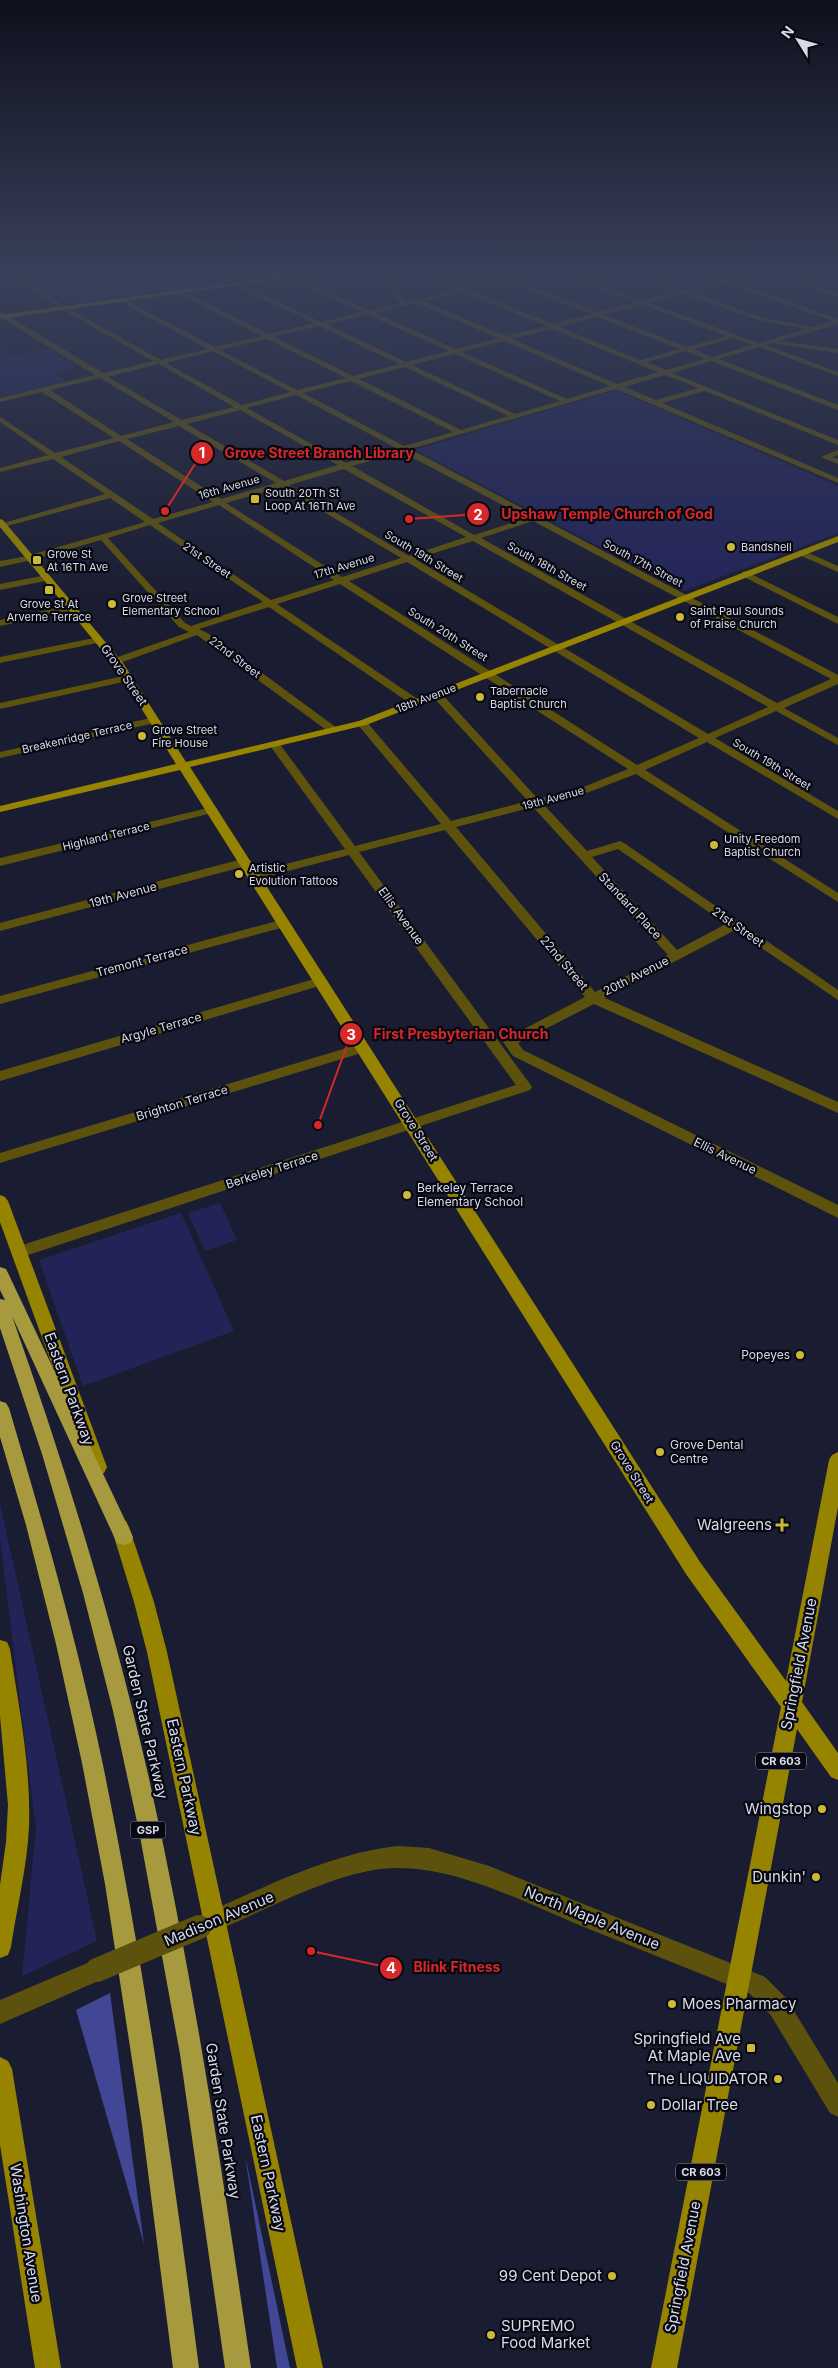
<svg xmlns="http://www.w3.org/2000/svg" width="838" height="2368" font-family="Inter,sans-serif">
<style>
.green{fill:#222458}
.forest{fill:#414695}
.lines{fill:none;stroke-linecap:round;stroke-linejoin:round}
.minor{fill:#5c520e;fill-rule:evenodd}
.major{fill:#968400;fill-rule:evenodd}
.highway{fill:#a7993e;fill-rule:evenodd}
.minor-bridge{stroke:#5c520e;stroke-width:24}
.poi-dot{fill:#cdb938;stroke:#070811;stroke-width:2}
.labels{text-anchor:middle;stroke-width:4.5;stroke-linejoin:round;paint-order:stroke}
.far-street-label{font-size:11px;fill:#d7dae9;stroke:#070811}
.far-poi-label{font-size:11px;fill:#d7dae9;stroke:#070811;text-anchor:start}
.shield{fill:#070811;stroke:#999ba8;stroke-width:1}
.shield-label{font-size:11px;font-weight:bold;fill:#d7dae9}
.street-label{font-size:12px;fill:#d7dae9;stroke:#070811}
.poi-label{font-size:12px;fill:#d7dae9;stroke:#070811;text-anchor:start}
.near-street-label{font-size:15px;fill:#d7dae9;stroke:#070811}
.near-poi-label{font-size:15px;fill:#d7dae9;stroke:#070811;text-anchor:end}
.leader{fill:none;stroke:#d62828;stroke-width:2}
.callout-dot{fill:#d62828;stroke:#070811;stroke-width:2}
.mark-label{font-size:15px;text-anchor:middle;font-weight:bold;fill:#fff}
.callout-label{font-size:14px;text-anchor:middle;font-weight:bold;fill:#d62828;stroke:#070811;stroke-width:4.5;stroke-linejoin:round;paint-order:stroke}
</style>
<rect width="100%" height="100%" fill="#1a1d32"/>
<g class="green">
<path d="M20,272h231l9,6 -194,26z"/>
<path d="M358,273l11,9 -43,5 -11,-9z"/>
<path d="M0,348l12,9 35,-8 29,18 -22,6 14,8 -68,16z"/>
<path d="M616,390l222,96v47l-151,57h-5l-266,-140z"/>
<path d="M220,1203l17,37 -32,11 -17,-38z"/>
<path d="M181,1213l53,118 -151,55 -44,-126z"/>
<path d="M0,1504l97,437 -75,35 14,-147 -36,-290z"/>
</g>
<g class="forest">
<path d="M110,1993l34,251 -68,-234z"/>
<path d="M245,2155l45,213h-13z"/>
</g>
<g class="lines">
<g class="minor">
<path d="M9,272h8l50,36 94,52 47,-11 -91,-49v-2h4l94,49 47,-11 -87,-44v-2h4l90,44 45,-11 -82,-39v-2h4l85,40 41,-10 -75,-34 2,-3 80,35 31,-7 -25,-31h6l25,30 51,-12 -41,-18h9l39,16 37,-9 -15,-7c8,0 16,5 24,5 11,0 21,-5 32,-5l-28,8 84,32 38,-10 -80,-30h10l77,29 35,-9 -52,-20h10l49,18 34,-9 -23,-9c11,0 22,8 32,7 12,-2 23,-7 36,-7l-32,9 106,38v5l-59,17 59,8v4l-66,-10 -6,2 72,27v4l-79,-29 -40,12 119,46v5l-127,-49 -39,12 166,67v5l-133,-54 -43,12 176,75v5l-222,-94 -206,60 428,226v9l-54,24 54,30v7l-62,-34 -61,27 123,73v8l-131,-77 -62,28 193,123v9l-202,-128 -47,18 -46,12 44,47 33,-10 4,2 214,147v10l-103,-70 -130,68 233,104v11l-244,-109 -76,39 5,7 315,155v13l-325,-162 -10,-14 2,-3 80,-42 -140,-167 -86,22 171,232 2,3 -2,3 -511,168 -6,-2 -2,-4 2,-4 503,-163 -167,-230 -95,25 -4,-1 -2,-3 2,-3 95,-24 -74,-102v-4h8l76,103 86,-22 -83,-99v-4h8l85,100 77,-20 -96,-105v-4h8l98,107 43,-11 47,-19 -288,-185 -63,20 142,96v4h-8l-142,-97 -70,22 10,5 128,94v4h-8l-132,-97 -77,28h-8v-4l77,-27 -10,-5 -78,-87 -69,20 -32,7v-6l27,-5 118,-34 -35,-24 -110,30v-4l105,-30 -52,-35 -53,13v-4l48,-13 -48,-33v-5l55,36 59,-15 -72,-46 -42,10v-4l95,-23 -89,-54 -6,-5v-5l103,62 50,-12 -90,-51zM507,281l84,33 -38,10 -83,-34zM725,283l108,38 -21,6 -51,-10 -70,-25zM463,292l83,34 -40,10 -83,-35zM684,294l74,26 48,9 -47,14 -109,-40zM416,303l82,35 -42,11 -81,-36zM643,305l84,31 -40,11 -83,-32zM368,315l81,36 -43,11 -79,-38zM597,317l83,32 -40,11 -81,-33zM319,326l80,38 -46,12 -79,-39zM552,329l106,43 -41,12 -105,-45zM734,338l18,7 -40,12 -18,-8zM267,339l79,39 -49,12 -77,-40zM504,341l106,45 -43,13 -105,-47zM213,351l77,41 -48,13 -76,-42zM686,351l19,8 -39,11 -19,-8zM455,354l105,47 -45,13 -103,-49zM159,364l75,43 -52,13 -74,-43zM405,367l103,49 -47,14 -102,-51zM665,375l33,13 -42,12 -32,-13zM100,378l74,44 -53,14 -71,-46zM351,381l102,51 -49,14 -101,-53zM296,395l100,53 -50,15 -99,-55zM240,410l98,55 -54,16 -97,-57zM179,426l97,57 -55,16 -94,-60zM119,441l94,61 -60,17 -92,-62zM402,452l125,66 -53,17 -122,-69zM344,469l122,68 -57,19 -120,-71zM282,487l119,71 -59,19 -116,-74zM219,505l115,75 -63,20 -113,-77zM533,521l298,158 -54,24 -296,-165zM150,525l113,77 -72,24 -6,-3 -77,-85zM473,541l295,166 -60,27 -293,-175zM407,562l292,176 -62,27 -288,-184zM533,807l135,148 -73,37 -139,-165zM618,849l108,75 -49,26 -85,-93z"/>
<path d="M767,272h10l61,21v4z"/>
<path d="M838,450v5l-6,2 6,2v5l-17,-7z"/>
<path d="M802,550l36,16v6l-39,-17v-4z"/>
<path d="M745,571l93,46v7l-96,-48v-4z"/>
<path d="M47,575l3,1v4l-50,10v-6z"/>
<path d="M71,605l5,3 -2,2 -74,16v-6z"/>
<path d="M99,637l3,1v4l-102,21v-6z"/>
<path d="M128,675l5,3 -1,2 -132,29v-6z"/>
<path d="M155,717l5,3 -1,2 -159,36v-6z"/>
<path d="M212,807l4,1 2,2 -2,2 -216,54v-8z"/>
<path d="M246,858l6,4 -2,3 -250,66v-8z"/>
<path d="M284,919l4,1 2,3 -2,3 -288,78v-8z"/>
<path d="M321,977l7,4 -2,3 -326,97v-10z"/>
<path d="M363,1043l7,5 -2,3 -368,112v-10z"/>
<path d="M398,1846l31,2 60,18 276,111 21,21 52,85v34l-8,-4 -60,-99 -21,-21c-55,-22 -110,-44 -165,-66 -64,-26 -145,-71 -216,-56 -56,12 -108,42 -161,64l-8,-3 -3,-8 3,-8c65,-28 128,-62 199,-70z"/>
<path d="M97,1959l8,3 3,8 -3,8 -105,46v-24z"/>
</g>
<g class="major">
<path d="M310,272h20l-330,47v-4z"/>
<path d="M0,519l3,1 120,143 63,99 173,-41 479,-185v6l-472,183 -176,42 510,795 86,119 43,-221 3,-5 6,-3v55l-36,195 36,51v27l-7,-3 -34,-48 -120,639h-26l130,-661 -95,-133 -506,-804 -180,42v-6l176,-42 -61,-98 -115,-139z"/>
<path d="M0,1195l5,2 3,4 99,266 -3,6 -6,2 -6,-2 -3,-6 -89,-245z"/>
<path d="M120,1519l6,2 3,6 25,75 13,50 156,716h-26l-150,-716 -13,-50 -23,-75 3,-6z"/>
<path d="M0,1640l7,2 3,7c9,59 21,118 19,178 -2,40 -12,80 -18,120l-3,8 -8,3v-73l6,-43 2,-37 -8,-89z"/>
<path d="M0,2057l8,4 4,8 49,299h-26l-35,-223z"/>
</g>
<g class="highway">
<path d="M0,1267l6,2 2,4 125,264 -2,6 -7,2 -7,-2 -105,-227c53,150 100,302 136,458 44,196 74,395 103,594h-26l-45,-314 -41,-223 -26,-120 -30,-118 -41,-139 -42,-126v-29l5,1 -5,-10z"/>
<path d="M0,1401l6,2 3,5c35,118 69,236 94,357 41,200 70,401 96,603h-26l-31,-243 -37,-241 -23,-121 -26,-119 -30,-119 -26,-88z"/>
</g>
<path class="minor-bridge" d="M97,1970l102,-43"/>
</g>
<linearGradient id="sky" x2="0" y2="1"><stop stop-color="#0e101c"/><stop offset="0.45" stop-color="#38405a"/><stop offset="1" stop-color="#38405a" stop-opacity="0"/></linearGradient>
<rect width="838" height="604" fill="url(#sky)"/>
<g class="poi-dot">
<rect x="250" y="494" width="10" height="10" rx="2.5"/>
<circle cx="731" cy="547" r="5"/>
<rect x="32" y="555" width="10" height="10" rx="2.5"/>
<rect x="44" y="585" width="10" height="10" rx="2.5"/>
<circle cx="112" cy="604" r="5"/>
<circle cx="680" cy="617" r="5"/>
<circle cx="480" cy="697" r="5"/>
<circle cx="142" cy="736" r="5"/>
<circle cx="714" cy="845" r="5"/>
<circle cx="239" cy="874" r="5"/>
<circle cx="407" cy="1195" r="5"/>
<circle cx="800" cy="1355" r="5"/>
<circle cx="660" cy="1452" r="5"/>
<path d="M779.5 1517.5h5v5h5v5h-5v5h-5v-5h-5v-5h5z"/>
<circle cx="822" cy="1809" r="5"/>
<circle cx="816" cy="1877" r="5"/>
<circle cx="672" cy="2004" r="5"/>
<rect x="746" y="2043" width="10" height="10" rx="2.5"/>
<circle cx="778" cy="2079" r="5"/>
<circle cx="651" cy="2105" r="5"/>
<circle cx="612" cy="2276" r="5"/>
<circle cx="491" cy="2335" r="5"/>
</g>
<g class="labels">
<g class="far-street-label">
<text transform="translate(229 487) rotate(-16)" y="4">16th Avenue</text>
<text transform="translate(424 556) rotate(31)" y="4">South 19th Street</text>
<text transform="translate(207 560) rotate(34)" y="4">21st Street</text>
<text transform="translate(643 563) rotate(28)" y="4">South 17th Street</text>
<text transform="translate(344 566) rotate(-17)" y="4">17th Avenue</text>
<text transform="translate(547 566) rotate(29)" y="4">South 18th Street</text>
<text transform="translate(448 634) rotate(32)" y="4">South 20th Street</text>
<text transform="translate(235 657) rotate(37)" y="4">22nd Street</text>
<text transform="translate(426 698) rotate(-21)" y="4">18th Avenue</text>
<text transform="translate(77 737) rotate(-13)" y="4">Breakenridge Terrace</text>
<text transform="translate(772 764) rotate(31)" y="4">South 19th Street</text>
<text transform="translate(553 798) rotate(-15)" y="4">19th Avenue</text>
<text transform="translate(106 836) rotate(-14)" y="4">Highland Terrace</text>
</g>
<g class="far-poi-label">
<text x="265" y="497">South 20Th St<tspan x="265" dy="13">Loop At 16Th Ave</tspan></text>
<text x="741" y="551">Bandshell</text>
<text x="47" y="558">Grove St<tspan x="47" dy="13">At 16Th Ave</tspan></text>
<text x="122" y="602">Grove Street<tspan x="122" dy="13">Elementary School</tspan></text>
<text x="49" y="608" text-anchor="middle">Grove St At<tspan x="49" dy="13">Arverne Terrace</tspan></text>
<text x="690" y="615">Saint Paul Sounds<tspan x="690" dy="13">of Praise Church</tspan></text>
<text x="490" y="695">Tabernacle<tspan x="490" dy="13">Baptist Church</tspan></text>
<text x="152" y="734">Grove Street<tspan x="152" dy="13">Fire House</tspan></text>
<text x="724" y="843">Unity Freedom<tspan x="724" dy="13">Baptist Church</tspan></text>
<text x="249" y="872">Artistic<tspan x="249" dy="13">Evolution Tattoos</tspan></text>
</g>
<g class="shield">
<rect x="756" y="1752.5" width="50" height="17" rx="4"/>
<rect x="130.5" y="1821.5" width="35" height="17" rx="4"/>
<rect x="676" y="2163.5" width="50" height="17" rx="4"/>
</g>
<g class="shield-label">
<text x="781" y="1765">CR 603</text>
<text x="148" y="1834">GSP</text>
<text x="701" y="2176">CR 603</text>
</g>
<g class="street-label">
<text transform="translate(124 675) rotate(55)" y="4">Grove Street</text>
<text transform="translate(123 895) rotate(-15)" y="4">19th Avenue</text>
<text transform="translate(630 906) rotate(47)" y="4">Standard Place</text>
<text transform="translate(401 916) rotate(54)" y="4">Ellis Avenue</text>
<text transform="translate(738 927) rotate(35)" y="4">21st Street</text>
<text transform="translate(142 961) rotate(-15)" y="4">Tremont Terrace</text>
<text transform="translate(564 963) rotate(50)" y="4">22nd Street</text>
<text transform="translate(636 976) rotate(-27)" y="4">20th Avenue</text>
<text transform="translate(161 1028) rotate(-16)" y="4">Argyle Terrace</text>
<text transform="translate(182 1103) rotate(-17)" y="4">Brighton Terrace</text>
<text transform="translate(416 1130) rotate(58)" y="4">Grove Street</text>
<text transform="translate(725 1156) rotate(26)" y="4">Ellis Avenue</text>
<text transform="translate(272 1170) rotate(-18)" y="4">Berkeley Terrace</text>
<text transform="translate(632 1472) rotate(58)" y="4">Grove Street</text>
</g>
<g class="poi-label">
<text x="417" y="1192">Berkeley Terrace<tspan x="417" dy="14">Elementary School</tspan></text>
<text x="790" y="1359" text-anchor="end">Popeyes</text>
<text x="670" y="1449">Grove Dental<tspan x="670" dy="14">Centre</tspan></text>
</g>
<g class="near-street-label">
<text transform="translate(69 1389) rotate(70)" y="5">Eastern Parkway</text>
<text transform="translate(799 1664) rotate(-79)" y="5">Springfield Avenue</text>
<text transform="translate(145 1722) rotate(77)" y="5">Garden State Parkway</text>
<text transform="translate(184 1777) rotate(78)" y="5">Eastern Parkway</text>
<text transform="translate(592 1918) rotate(22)" y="5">North Maple Avenue</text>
<text transform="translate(219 1919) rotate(-23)" y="5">Madison Avenue</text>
<text transform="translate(223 2121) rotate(81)" y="5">Garden State Parkway</text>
<text transform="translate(268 2173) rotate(78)" y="5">Eastern Parkway</text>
<text transform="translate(26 2233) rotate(81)" y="5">Washington Avenue</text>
<text transform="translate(683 2267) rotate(-79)" y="5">Springfield Avenue</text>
</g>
<g class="near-poi-label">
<text x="772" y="1530">Walgreens</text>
<text x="812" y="1814">Wingstop</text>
<text x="806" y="1882">Dunkin'</text>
<text x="682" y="2009" text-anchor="start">Moes Pharmacy</text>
<text x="741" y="2044">Springfield Ave<tspan x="741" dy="17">At Maple Ave</tspan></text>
<text x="768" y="2084">The LIQUIDATOR</text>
<text x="661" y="2110" text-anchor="start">Dollar Tree</text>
<text x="602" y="2281">99 Cent Depot</text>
<text x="501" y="2331" text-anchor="start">SUPREMO<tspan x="501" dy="17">Food Market</tspan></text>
</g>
</g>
<path class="leader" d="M165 511L202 453M409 519L478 514M318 1125L351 1034M311 1951L391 1968"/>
<g class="callout-dot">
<circle cx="165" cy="511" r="5"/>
<circle cx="409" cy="519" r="5"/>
<circle cx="318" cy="1125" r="5"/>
<circle cx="311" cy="1951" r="5"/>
<circle cx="202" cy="453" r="12"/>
<circle cx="478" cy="514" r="12"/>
<circle cx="351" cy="1034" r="12"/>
<circle cx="391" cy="1968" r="12"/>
</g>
<g class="mark-label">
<text x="202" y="458">1</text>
<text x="478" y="520">2</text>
<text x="351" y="1040">3</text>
<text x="391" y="1973">4</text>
</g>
<g class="callout-label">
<text x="319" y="458">Grove Street Branch Library</text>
<text x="607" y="519">Upshaw Temple Church of God</text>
<text x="461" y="1039">First Presbyterian Church</text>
<text x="457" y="1972">Blink Fitness</text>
</g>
<g transform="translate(798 40) rotate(307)" stroke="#070811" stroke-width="4" paint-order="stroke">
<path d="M0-4L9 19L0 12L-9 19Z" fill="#d7dae9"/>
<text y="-8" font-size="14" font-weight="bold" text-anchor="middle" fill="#d7dae9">N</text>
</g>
</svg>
